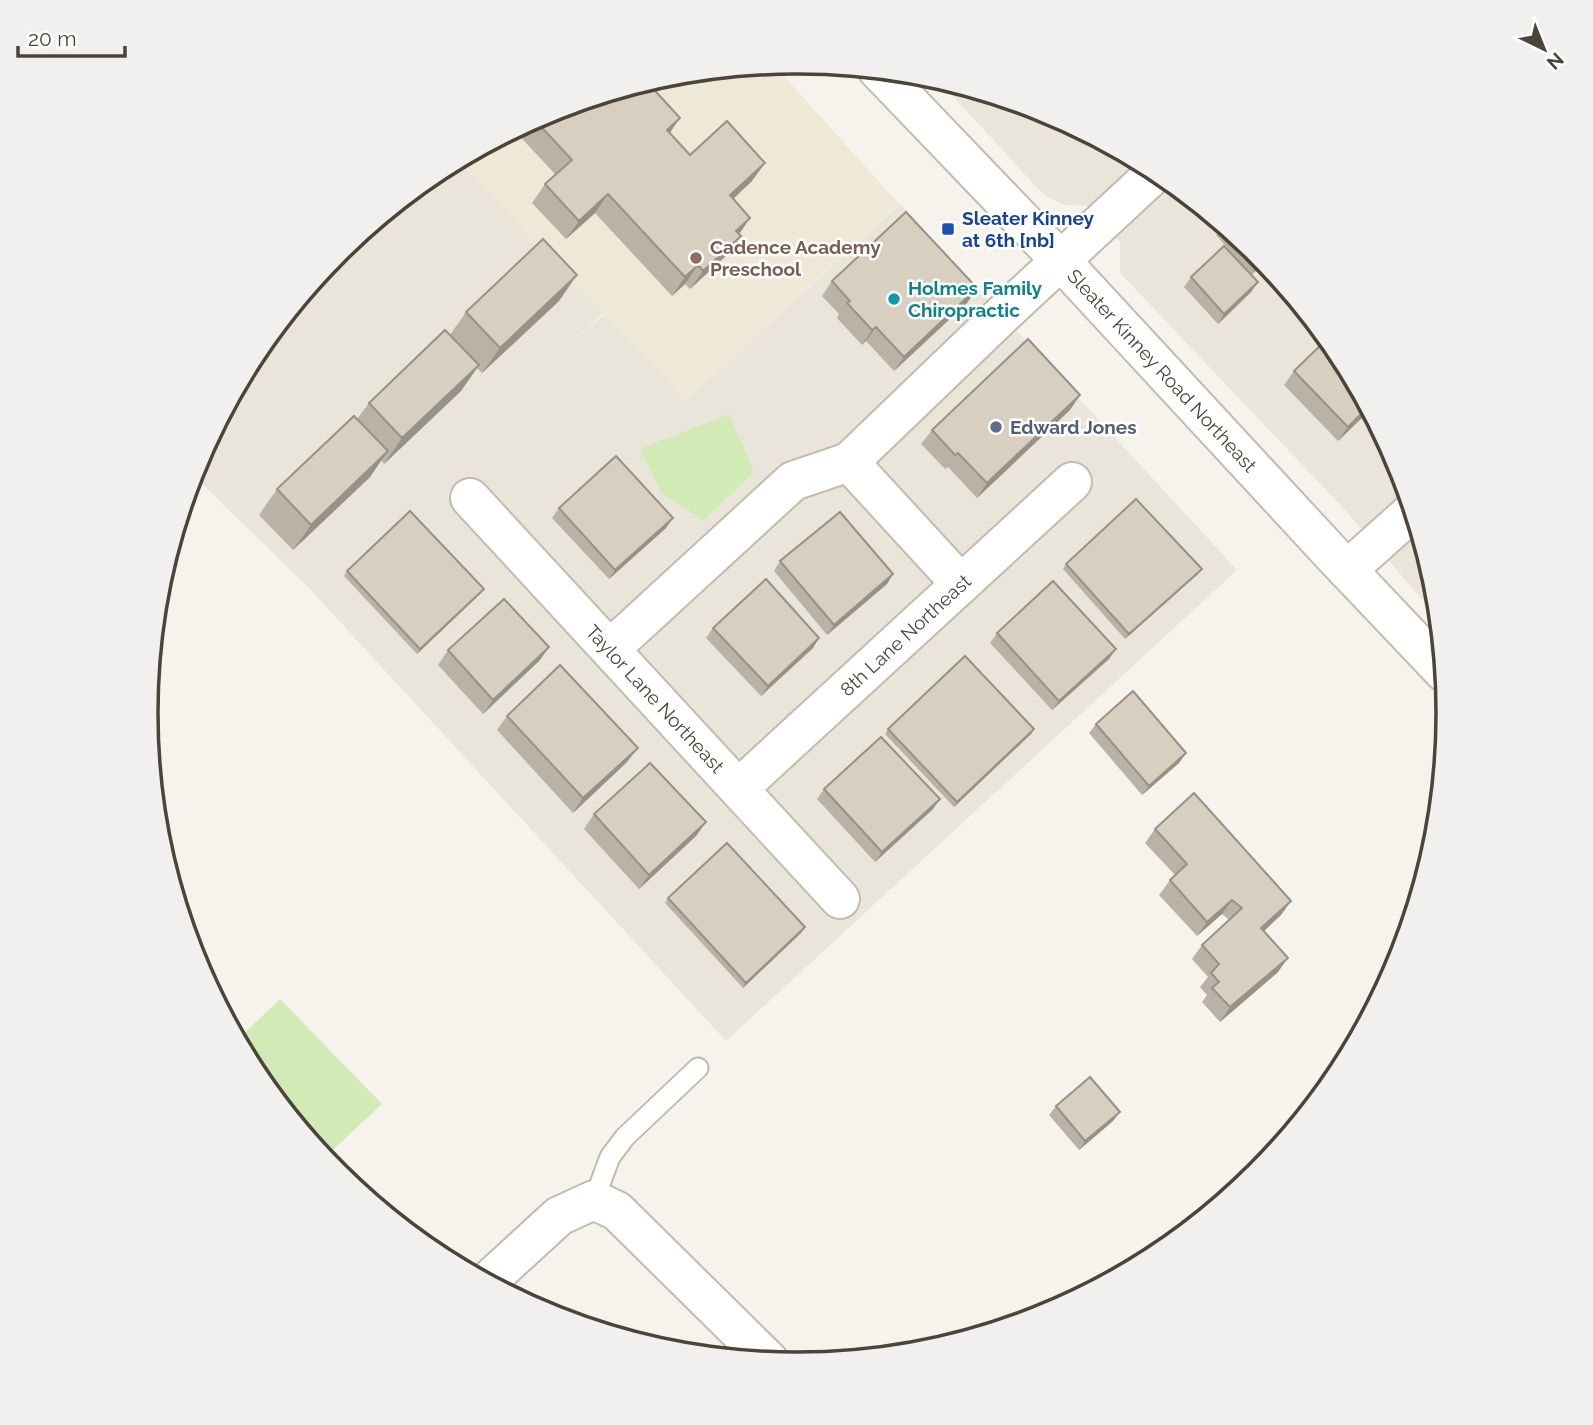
<svg xmlns="http://www.w3.org/2000/svg" width="1593" height="1425" font-family="Raleway,sans-serif">
<style>
.residential{fill:#eae5da}
.education{fill:#efe8d6}
.green{fill:#d2eab5}
.lines{fill:none;stroke-linecap:round;stroke-linejoin:round}
.service-casing{stroke:#c2bbae;stroke-width:23}
.minor-casing{stroke:#c2bbae;stroke-width:42}
.tertiary-casing{stroke:#c2bbae;stroke-width:42}
.service{stroke:#fff;stroke-width:19}
.minor{stroke:#fff;stroke-width:38}
.tertiary{stroke:#fff;stroke-width:38}
.wall{fill:#bab2a6}
.shaded-wall{fill:#979187}
.building{fill:#d8cfc1;stroke:#979187;stroke-width:2}
.transit-dot{fill:#1a4fb4;stroke:#fff;stroke-width:2.5}
.education-dot{fill:#8d6e63;stroke:#fff;stroke-width:2.5}
.culture-dot{fill:#0f9aa8;stroke:#fff;stroke-width:2.5}
.service-dot{fill:#5c6f8a;stroke:#fff;stroke-width:2.5}
.labels{text-anchor:middle;stroke-width:5;stroke-linejoin:round;paint-order:stroke}
.transit-label{font-size:19px;font-weight:bold;fill:#164399;stroke:#fff;text-anchor:start}
.education-label{font-size:19px;font-weight:bold;fill:#785e54;stroke:#fff;text-anchor:start}
.culture-label{font-size:19px;font-weight:bold;fill:#0d838f;stroke:#fff;text-anchor:start}
.street-label{font-size:19px;fill:#4b4439;stroke:#fff}
.service-label{font-size:19px;font-weight:bold;fill:#4e5e75;stroke:#fff;text-anchor:start}
.rim{fill:none;stroke:#4b4439;stroke-width:3.5}
</style>
<rect width="100%" height="100%" fill="#f6f3ec"/>
<g class="residential">
<path d="M935,77l111,34 113,60 98,81 81,99 60,113 37,122 4,33 -92,-107 -227,-239v-31l-33,-36 -23,-1 -20,-10z"/>
<path d="M457,159l147,154 -34,32 36,-32 80,87 214,-196 337,366 -511,471 -418,-454 -116,-113 3,-11 60,-113 81,-98 99,-81z"/>
</g>
<path class="education" d="M773,64l126,140 -213,196 -229,-241 91,-48 122,-37z"/>
<g class="green">
<path d="M729,414l25,58 -50,48 -42,-26 -22,-45z"/>
<path d="M280,999l102,105 -58,54 -69,-84 -18,-34z"/>
</g>
<g class="lines">
<defs>
<path id="service" d="M594,1200l16,-43 15,-20 73,-69"/>
<g id="minor">
<path d="M849,462l112,122"/>
<path id="s1" d="M470,498l370,401"/>
<path d="M1347,570l66,-59"/>
<path d="M610,649l183,-168 56,-19 153,-147 155,-144"/>
<path id="s2" d="M739,788l333,-306"/>
<path d="M487,1282l72,-66 35,-16 23,11 152,150"/>
</g>
<g id="tertiary">
<path id="s3" d="M877,69l184,192 271,293 112,118"/>
</g>
</defs>
<use href="#service" class="service-casing"/>
<use href="#minor" class="minor-casing"/>
<use href="#tertiary" class="tertiary-casing"/>
<use href="#service" class="service"/>
<use href="#minor" class="minor"/>
<use href="#tertiary" class="tertiary"/>
</g>
<g class="wall">
<path d="M548,111l122,22 20,22 62,26 -19,18 17,19 -11,16 -11,20 -38,35 -5,-5 -13,12 -77,-83 -29,26 -34,-36 13,-19 10,-10 -42,-45z"/>
<path d="M1224,225l33,27 8,10 -14,13 -35,-40z"/>
<path d="M1191,277l60,15 -33,32 -34,-37z"/>
<path d="M832,281l145,7 -10,15 -73,68 -28,-30 -4,4 -25,-27 2,-4 -17,-18z"/>
<path d="M559,301l-77,72 -5,-5 -16,23 -77,73 -3,-4 -11,17 -77,73 -34,-35 18,-26 80,-70 12,-16 81,-68 16,-23z"/>
<path d="M1294,371l76,39 -32,31 -54,-56z"/>
<path d="M1080,395l-10,15 -93,88 -29,-31 -3,2 -24,-25 11,-14z"/>
<path d="M559,508l107,20 -57,51 -57,-61z"/>
<path d="M780,561l113,13 -6,10 -60,51 -53,-64z"/>
<path d="M1066,564l132,10 -73,65 -62,-70z"/>
<path d="M347,571l133,23 -63,60 -73,-78z"/>
<path d="M713,628l100,20 -52,48 -55,-58z"/>
<path d="M997,633l112,26 -57,51 -62,-67z"/>
<path d="M549,647l-10,14 -56,53 -45,-49 10,-15z"/>
<path d="M507,716l120,46 -54,51 -76,-83z"/>
<path d="M1096,724l90,29 -7,10 -37,32 -53,-62z"/>
<path d="M888,729h146l-3,5 -77,73 -69,-73z"/>
<path d="M824,789l109,20 -58,53 -58,-63z"/>
<path d="M594,814l112,8 -10,14 -57,53 -55,-60z"/>
<path d="M1155,829l126,86 -17,16 14,41 -58,50 -18,-20 5,-7 -7,-8 8,-10 -16,-18 10,-14 27,-25 -7,-6 -25,22 -38,-41 11,-15 5,-5 -30,-32z"/>
<path d="M668,898l134,34 -59,56 -78,-85z"/>
<path d="M1056,1106l57,15 -34,29 -30,-35z"/>
</g>
<g class="shaded-wall">
<path d="M680,118l-13,19v-7z"/>
<path d="M765,163l-13,18 -35,33 13,-19z"/>
<path d="M608,194l-13,19 -29,26 13,-18z"/>
<path d="M750,218l-13,19 -1,-6z"/>
<path d="M741,236l-13,18 -38,35 13,-18z"/>
<path d="M1263,260l2,2 -14,13 7,-10z"/>
<path d="M698,265l-13,19 -13,12 13,-19z"/>
<path d="M577,275l-18,26 -77,72 18,-25z"/>
<path d="M1258,282l-7,10 -33,32 6,-10z"/>
<path d="M977,288l-10,15 -73,68 10,-14z"/>
<path d="M876,327l-10,14 -4,4 10,-15z"/>
<path d="M479,365l-18,26 -77,73 18,-26z"/>
<path d="M1080,395l-10,15 -93,88 10,-15z"/>
<path d="M1368,407l2,3 -32,31 10,-14z"/>
<path d="M388,451l-18,26 -77,73 18,-25z"/>
<path d="M673,518l-7,10 -57,51 6,-9z"/>
<path d="M1202,569l-4,5 -73,65 4,-5z"/>
<path d="M893,574l-6,10 -60,51 7,-10z"/>
<path d="M484,589l-4,5 -63,60 3,-5z"/>
<path d="M819,638l-6,10 -52,48 7,-10z"/>
<path d="M549,647l-10,14 -56,53 10,-14z"/>
<path d="M1116,649l-7,10 -57,51 7,-9z"/>
<path d="M1034,729l-3,5 -77,73 3,-5z"/>
<path d="M638,748l-11,14 -54,51 10,-15z"/>
<path d="M1186,753l-7,10 -37,32 7,-9z"/>
<path d="M940,799l-7,10 -58,53 7,-10z"/>
<path d="M706,822l-10,14 -57,53 10,-14z"/>
<path d="M1232,900l-10,14 -25,22 10,-14z"/>
<path d="M1291,901l-10,14 -30,28 10,-15z"/>
<path d="M805,927l-3,5 -59,56 3,-5z"/>
<path d="M1288,958l-10,14 -58,50 10,-15z"/>
<path d="M1120,1112l-7,9 -34,29 6,-9z"/>
</g>
<g class="building">
<path d="M647,82l33,36 -13,12 23,25 37,-34 38,42 -35,32 20,23 -14,13 5,5 -38,35 -5,-6 -13,12 -77,-83 -29,27 -34,-37 27,-24 -39,-42 15,-7 81,-25 6,7z"/>
<path d="M906,212l71,76 -73,69 -28,-30 -4,3 -25,-27 3,-2 -18,-20z"/>
<path d="M1224,225l33,27 6,8 -5,5 -35,-39z"/>
<path d="M543,239l34,36 -77,73 -34,-36z"/>
<path d="M1224,246l34,36 -34,32 -33,-37z"/>
<path d="M445,330l34,35 -77,73 -33,-35z"/>
<path d="M1328,338l10,13 30,56 -20,20 -54,-56z"/>
<path d="M1028,339l52,56 -93,88 -29,-30 -3,2 -23,-25z"/>
<path d="M354,416l34,35 -77,74 -34,-36z"/>
<path d="M616,456l57,62 -58,52 -56,-62z"/>
<path d="M1136,499l66,70 -73,65 -63,-70z"/>
<path d="M410,511l74,78 -64,60 -73,-78z"/>
<path d="M840,512l53,62 -59,51 -54,-64z"/>
<path d="M766,579l53,59 -51,48 -55,-58z"/>
<path d="M1053,581l63,68 -57,52 -62,-68z"/>
<path d="M504,599l45,48 -56,53 -45,-50z"/>
<path d="M965,656l69,73 -77,73 -69,-73z"/>
<path d="M560,665l78,83 -55,50 -76,-82z"/>
<path d="M1133,691l53,62 -37,33 -53,-62z"/>
<path d="M881,737l59,62 -58,53 -58,-63z"/>
<path d="M650,763l56,59 -57,53 -55,-61z"/>
<path d="M1194,793l97,108 -30,27 27,30 -58,49 -18,-19 7,-6 -8,-9 8,-9 -17,-19 40,-37 -10,-8 -25,22 -37,-42 17,-16 -32,-35z"/>
<path d="M727,843l78,84 -59,56 -78,-85z"/>
<path d="M1090,1077l30,35 -35,29 -29,-35z"/>
</g>
<rect class="transit-dot" x="941" y="222" width="14" height="14" rx="3.5"/>
<circle class="education-dot" cx="696" cy="258" r="7"/>
<circle class="culture-dot" cx="894" cy="299" r="7"/>
<circle class="service-dot" cx="996" cy="427" r="7"/>
<g class="labels">
<g class="transit-label">
<text x="962" y="225">Sleater Kinney<tspan x="962" dy="22">at 6th [nb]</tspan></text>
</g>
<g class="education-label">
<text x="710" y="254">Cadence Academy<tspan x="710" dy="22">Preschool</tspan></text>
</g>
<g class="culture-label">
<text x="908" y="295">Holmes Family<tspan x="908" dy="22">Chiropractic</tspan></text>
</g>
<g class="street-label">
<text dy="7" stroke="none"><textPath href="#s3" startOffset="415">Sleater Kinney Road Northeast</textPath></text>
<text dy="7" stroke="none"><textPath href="#s2" startOffset="226">8th Lane Northeast</textPath></text>
<text dy="7" stroke="none"><textPath href="#s1" startOffset="273">Taylor Lane Northeast</textPath></text>
</g>
<g class="service-label">
<text x="1010" y="434">Edward Jones</text>
</g>
</g>
<path d="M0 0H1593V1425H0ZM158 713a639 639 0 1 1 1278 0a639 639 0 1 1-1278 0Z" fill="#f1f0ef" fill-rule="evenodd"/>
<path class="rim" d="M158 713a639 639 0 1 1 1278 0a639 639 0 1 1-1278 0Z"/>
<g transform="translate(1544 49) rotate(137)" stroke="#ffffff" stroke-width="5" paint-order="stroke">
<path d="M0-5L12 26L0 18L-12 26Z" fill="#4b4439"/>
<text y="-10" font-size="19" font-weight="bold" text-anchor="middle" fill="#4b4439">N</text>
</g>
<path d="M18 46v10h107v-10" fill="none" stroke="#4b4439" stroke-width="3.5"/>
<text x="28" y="46" font-size="21" fill="#4b4439" stroke="#ffffff" stroke-width="5" paint-order="stroke">20 m</text>
</svg>
